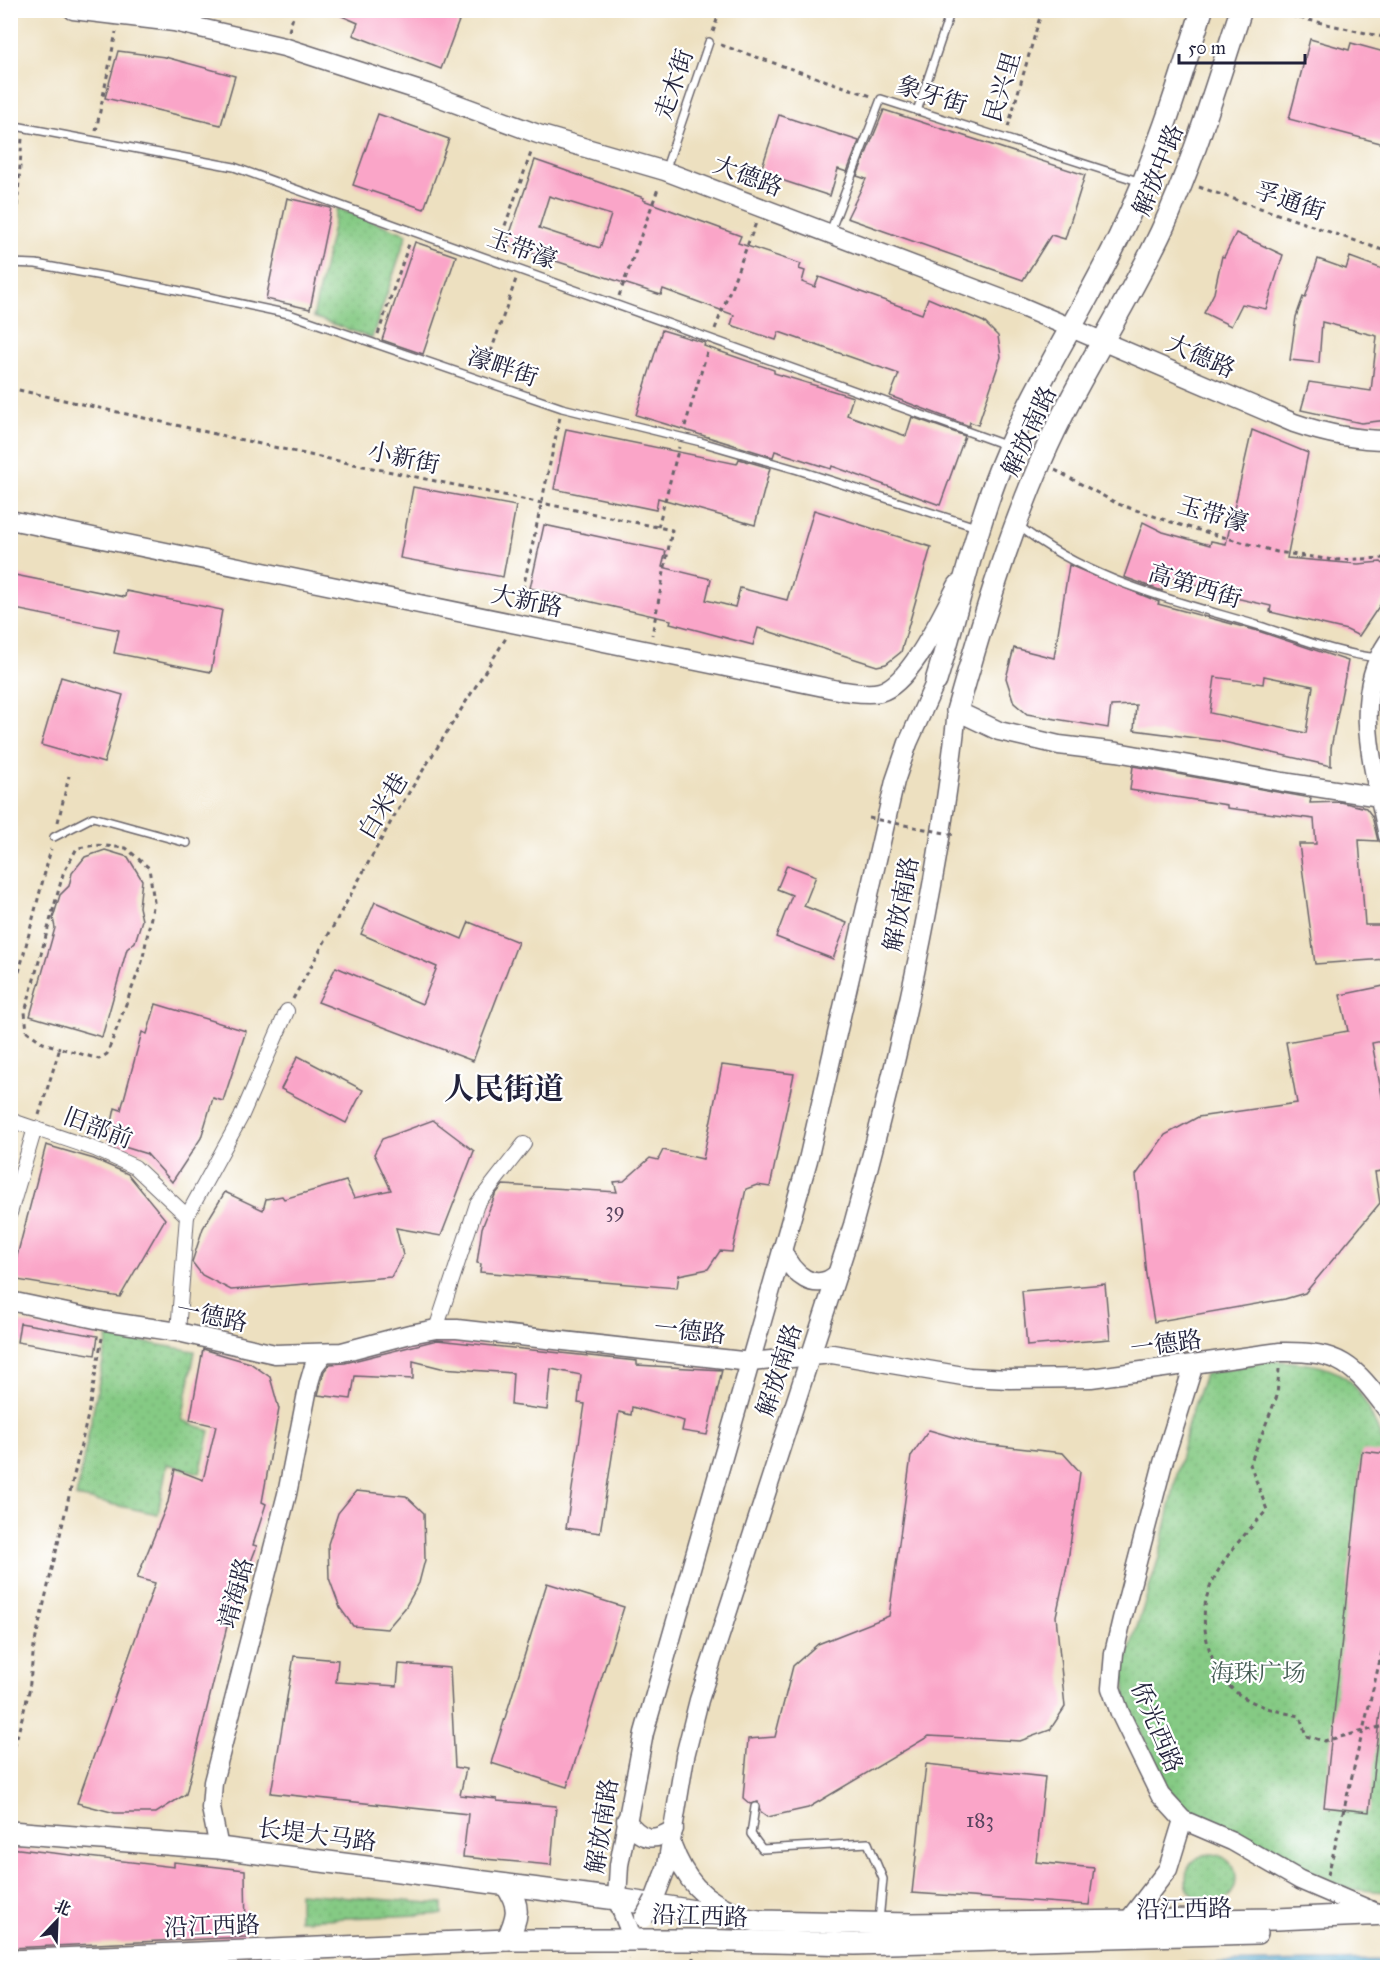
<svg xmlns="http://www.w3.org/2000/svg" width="1398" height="1978" font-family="'IM FELL Great Primer','Noto Serif SC',serif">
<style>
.grass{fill:url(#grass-dots);stroke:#547660;stroke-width:1.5}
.water{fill:url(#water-waves);stroke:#3a6584;stroke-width:1.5}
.building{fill:#faa5c8;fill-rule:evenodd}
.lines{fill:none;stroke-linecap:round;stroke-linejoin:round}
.lane-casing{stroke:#69646a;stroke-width:10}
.street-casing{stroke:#69646a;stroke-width:16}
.secondary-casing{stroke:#69646a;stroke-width:21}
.primary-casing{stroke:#69646a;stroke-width:24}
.path{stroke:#69646a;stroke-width:3;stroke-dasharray:4.5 4.5;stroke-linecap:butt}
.lane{stroke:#fff;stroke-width:7}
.street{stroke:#fff;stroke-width:14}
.secondary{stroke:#fff;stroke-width:18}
.primary{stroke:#fff;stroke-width:21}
.secondary-bridge-casing{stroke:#69646a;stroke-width:21;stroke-linecap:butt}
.path-bridge{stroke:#69646a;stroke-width:3;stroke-dasharray:4.5 4.5;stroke-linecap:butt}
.secondary-bridge{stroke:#fff;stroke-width:18}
.labels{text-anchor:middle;stroke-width:4.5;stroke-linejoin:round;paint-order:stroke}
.number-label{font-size:21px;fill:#58435e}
.street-label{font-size:24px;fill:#22223b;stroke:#fff}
.park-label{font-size:24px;fill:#455d55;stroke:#fff}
.district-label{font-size:30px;font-weight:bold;fill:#22223b;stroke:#fff}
</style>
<defs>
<pattern id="grass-dots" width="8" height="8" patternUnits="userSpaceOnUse" patternTransform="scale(1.5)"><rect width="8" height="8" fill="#85ca84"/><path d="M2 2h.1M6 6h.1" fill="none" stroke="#73ad73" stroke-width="1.8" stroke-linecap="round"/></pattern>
<pattern id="water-waves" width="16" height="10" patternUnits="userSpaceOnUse" patternTransform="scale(1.5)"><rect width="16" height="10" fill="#51a8ce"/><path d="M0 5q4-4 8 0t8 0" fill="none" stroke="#4388a8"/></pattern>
</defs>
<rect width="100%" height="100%" fill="#fff"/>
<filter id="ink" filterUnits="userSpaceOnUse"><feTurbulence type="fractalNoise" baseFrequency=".0167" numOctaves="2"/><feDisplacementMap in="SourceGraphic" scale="12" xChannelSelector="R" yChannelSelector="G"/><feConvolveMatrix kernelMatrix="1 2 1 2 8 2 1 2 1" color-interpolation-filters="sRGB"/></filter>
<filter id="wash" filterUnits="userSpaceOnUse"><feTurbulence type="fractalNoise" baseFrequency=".008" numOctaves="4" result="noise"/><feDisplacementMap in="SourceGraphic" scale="24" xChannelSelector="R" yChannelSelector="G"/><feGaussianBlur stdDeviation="1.35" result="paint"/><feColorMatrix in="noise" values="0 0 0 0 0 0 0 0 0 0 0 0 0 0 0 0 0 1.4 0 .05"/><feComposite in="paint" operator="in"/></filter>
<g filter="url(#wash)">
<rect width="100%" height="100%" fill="#ede0c0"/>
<g class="grass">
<path d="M337,208l70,26 -35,104 -59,-21z"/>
<path d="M108,1336l87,15 -13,69 28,11 -10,42 -33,-9 -9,50 -82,-17z"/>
<path d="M1266,1361c28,0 73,2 91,28 13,18 21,42 30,63v440l-40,-3 -160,-80 -19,-21 -41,-83 -4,-34 36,-114 29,-134 17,-49z"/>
<circle cx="1211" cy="1879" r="25"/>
<path d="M299,1893l144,11v10l-144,6z"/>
</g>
<path class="water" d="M1388,1960l-1,8 -728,-1 198,-6 146,5z"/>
<g id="blocks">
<g class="building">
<path d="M328,10h135l-22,59 -88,-34 5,-12z"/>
<path d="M1310,39l39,11 2,-7 37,10v92l-99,-26z"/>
<path d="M118,51l47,6 70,19 -14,49 -116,-27z"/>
<path d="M884,110l201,65 -20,64 -14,-4 -28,45 -176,-62 19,-39 -9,-3z"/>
<path d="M378,114l71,25 -25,70 -71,-24z"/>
<path d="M779,115l80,26 -12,31 -9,-3 -8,27 -70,-23z"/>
<path d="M535,160l109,38 -1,2 98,36 -3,7 63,21 -2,5 6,2 -3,11 13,5 4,-10 103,37 6,-16 56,24 14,14 3,21 -23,68 -8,-3 -1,4 -79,-30 9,-22 -120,-42 -3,8 -45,-15 3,-10 -71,-26 -2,6 -155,-50zM549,196l62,19 -11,33 -61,-20z"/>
<path d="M287,198l44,10 -21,101 -44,-10z"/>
<path d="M1236,233l47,22 -17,54 -24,-5 -11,22 -27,-13 10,-20 8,-37 2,1z"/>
<path d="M415,242l41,14 -33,98 -41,-14z"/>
<path d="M1350,257l38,14v149l-27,3 -60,-13 8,-28 62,9 6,-55 -55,-14 -3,41 -29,-3 6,-43 7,-20 2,1 13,-39 28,10z"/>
<path d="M662,330l43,13 -1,3 70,24v3l79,24 -6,18 59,21 6,-19 53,19 -25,69 -108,-39 -1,3 -56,-18 -2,6 -137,-42z"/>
<path d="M566,429l171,35 2,-5 31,9 -15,57 -97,-27 -2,12 -102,-21z"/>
<path d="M1252,430l56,23 -21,105 71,6 23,-2 7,6v25l-29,43 -12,-6 -77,-18 1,-6 -71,-16 1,-4 -32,-9 -1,5 -4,-1 -2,10 -38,-14 19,-55 20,10 47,13 1,-4 15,3z"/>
<path d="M413,487l103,19 -13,71 -103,-19z"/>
<path d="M814,510l117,37 -30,105 -15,12 -9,2 -119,-38 -5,17 -83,-22 1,-3 -141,-32 14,-63 122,26 -4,16 49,12 -5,21 29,7 5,-19 47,12z"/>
<path d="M1069,565l90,37 -1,2 100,27 90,30 -17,87v18l-112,-25 -85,-11 2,-25 -25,1 -3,22 -81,-14 -13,-11 -8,-25 8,-30 40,10zM1264,676l49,10 -7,47 -96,-20 5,-36 48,7z"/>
<path d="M10,574l115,23 1,-6 96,19 -11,62 -97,-19 5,-23 -109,-22z"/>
<path d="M61,677l62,18 -19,68 -63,-18z"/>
<path d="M1133,766l178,32 -1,5 31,-1 25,6 6,8 6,25 -19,-1 6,85h19l2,34 -71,5 -16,-120h17l-2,-25 -87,-11v-3l-97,-15z"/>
<path d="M105,850l23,7 14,23 -3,27 3,13 -7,22 -8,7 -25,88 -72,-21 25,-88 -2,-10 7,-23 9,-9 3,-13 13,-16z"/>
<path d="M787,865l29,11 -12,30 43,17 -14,36 -57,-22 16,-42 -15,-6z"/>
<path d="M375,902l87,37 7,-17 49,20 -45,119 -155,-59 18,-35 86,37 15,-37 -76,-33z"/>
<path d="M1384,986l4,18v36l-16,3 16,84v43l-13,2 5,31 -75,90 -20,6 -131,23 -8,-47 -10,-100 29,-40 33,-18 99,-14 -11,-61 62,-11 -8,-36z"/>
<path d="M156,1004l90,27 -23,70 -10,-3 -12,40 -29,44 -25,-28 -39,-12 7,-34 6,2 21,-78 5,2z"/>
<path d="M298,1056l65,34 -17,33 -65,-34z"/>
<path d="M722,1065l72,9 -24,113 -13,-2 -11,4 -14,63 -12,-1 -12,18 -29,6 -2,13 -197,-16 1,-8 -4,-1 5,-35 13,-33 8,-10 114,7 -3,-10 10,-1 26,-23 8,2 5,-10 40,9z"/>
<path d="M433,1120l41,31 -33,85 -45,-8 7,27 -12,22 -160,13 -29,-15 -10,-13 11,-34 22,-36 38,18 3,-11 16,-3 2,3 62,-18 8,17 37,-8 -17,-36 8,-15z"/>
<path d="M46,1145l48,14 34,15 37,45 -45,78 -109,-18z"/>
<path d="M1105,1284l5,55 -83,7 -5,-55z"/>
<path d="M20,1323l78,13 -3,19 -78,-13z"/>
<path d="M437,1340l200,21v4l85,5 -15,65 -25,-4 2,-10 -52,-14 -1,8 -12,-3 -19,121 -34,-5 19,-124 -7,-1 3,-28 -30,-6 -4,41 -36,-5 2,-32 -72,-5 -28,-7v18l-58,-3 -4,23 -33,-4 6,-24 6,-7 15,-1z"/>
<path d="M203,1349l47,14 20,14 9,32 -17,93 4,2 -13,41 4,1 -28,72 -43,176 -30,19h-41l-38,-10 78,-220 -18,-5 31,-76 7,-33 28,11 13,-54 -26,-6z"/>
<path d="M929,1430l45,13 89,10 17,19 -12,89 -12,55 9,91 -15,23 -30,11 -91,-5 -121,72 -40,9 -8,-6 -2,-9 -8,2 -7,-6 5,-59 27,-2 18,-71 25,-22 71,-28 22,-160z"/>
<path d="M1362,1451l26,3v185l-19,173 -45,-5z"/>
<path d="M356,1491l50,5 18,17 1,47 -6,23 -14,25 -18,21 -34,-3 -13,-18 -11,-30 -1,-34 10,-31z"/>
<path d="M547,1583l77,24 -57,180 -76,-24z"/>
<path d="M294,1656l44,4 -2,22 61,4 2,-22 51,4 5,99 11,2 -6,26 37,4v2l59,5 -5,59 -88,-8 5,-43 -197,-21z"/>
<path d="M926,1764l119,13 -9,85 58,6 -5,37 -177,-12z"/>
<path d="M10,1848l164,19v-5l71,8 1,67 -236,11z"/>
</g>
</g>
</g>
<g filter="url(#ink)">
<use href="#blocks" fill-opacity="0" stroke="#69646a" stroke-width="1.5"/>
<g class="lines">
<defs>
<g id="lane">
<path d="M917,111l34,-101"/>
<path d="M10,125l224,42 774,279"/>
<path d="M665,171l44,-129"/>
<path d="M830,232l51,-133 260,83"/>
<path d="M10,263l26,1 126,23 127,27 273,94 139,34 97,28 178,57"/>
<path d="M1018,525c69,56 159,76 242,101 38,12 79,28 119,32"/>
<path d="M54,837l39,-20 94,26"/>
<path d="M755,1807l-4,27 11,15 106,-6 15,36 -4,42"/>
</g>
<g id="street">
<path d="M10,1120l85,29 40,18 52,49"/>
<path d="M10,1213l25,-85"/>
<path d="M436,1329l41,-125 47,-60"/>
<path d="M178,1332l9,-116 54,-99 46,-106"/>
</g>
<g id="secondary">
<path d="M73,10l101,12 110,25 146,47 108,40 127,37 350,133 279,119c32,11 60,17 94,17"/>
<path d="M10,520l833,171c11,1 25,4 37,1 31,-8 63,-80 78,-108"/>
<path d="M1388,642c-39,57 -12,132 0,194"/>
<path d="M782,1250c10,24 33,45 56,23"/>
<path d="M10,1301l95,20 73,11 97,22 67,-2 68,-18 26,-5h21l294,33 81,-8 137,23 41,2 81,-1 189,-26c61,-1 73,12 108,59"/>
<path d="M1194,1364l-31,99 -41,156 -8,34 -3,35 9,25 40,82 23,25 49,21 68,39 79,34"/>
<path d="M626,1820c15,20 27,23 48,9"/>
<path d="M672,1845c13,35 30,55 66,68"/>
<path d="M219,1848l-8,-40 2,-26 74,-288 22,-111 5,-17 9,-12"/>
<path d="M654,1900l13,-34 18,-110 14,-56 154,-475c46,-168 86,-341 104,-514l42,20 60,14 58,7 166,30 97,15"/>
<path d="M1128,1921l40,-52 15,-49"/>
<path d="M633,1939l-16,-40 2,-34 25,-132 164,-573 87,-379 13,-38 28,-62"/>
</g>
<g id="primary">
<path d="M936,681c22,-71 37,-145 64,-213 33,-81 81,-153 119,-231 35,-73 59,-150 83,-227"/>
<path d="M957,711c24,-85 49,-169 84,-250 34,-79 83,-151 120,-229 33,-71 55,-147 80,-222"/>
<path d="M10,1832l209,16 398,51 142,22 153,3 365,-5 111,-5"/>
<path d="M506,1885c15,22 12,31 1,55"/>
<path d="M10,1961l497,-21h187l161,4 402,-11"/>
</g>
</defs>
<use href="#lane" class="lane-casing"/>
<use href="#street" class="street-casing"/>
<use href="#secondary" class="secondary-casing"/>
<use href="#primary" class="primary-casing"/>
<g class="path">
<path d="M1265,10l123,28"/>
<path d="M289,31l6,-21"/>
<path d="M713,32l7,-22"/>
<path d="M721,45l150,51"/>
<path d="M1008,127l34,-117"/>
<path d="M96,131l20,-99"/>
<path d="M1199,187l189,65"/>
<path d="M14,251l8,-113"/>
<path d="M496,251l36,-101"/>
<path d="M619,296l40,-110"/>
<path d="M715,329l41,-106"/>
<path d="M378,334l32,-93"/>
<path d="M485,369l31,-90"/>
<path d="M10,388l295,66 367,76 -20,105"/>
<path d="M685,426l23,-77"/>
<path d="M1055,470l63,34 59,20 100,28 56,8 55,-2"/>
<path d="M658,527l21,-80"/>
<path d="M519,607l41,-190"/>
<path d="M58,822l11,-46"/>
<path d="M293,999l100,-181 113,-180"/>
<path d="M10,1007l41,-158"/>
<path d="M39,1115l21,-67 39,11 8,-5 35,-92 12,-60 -5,-34 -23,-20 -30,-3 -19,3 -14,26 -38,138 2,19 16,12 17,5"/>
<path d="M1279,1369l-2,27 -27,68 17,46c-23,25 -50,53 -60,86 -9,31 5,81 33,99 19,12 39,17 60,21l6,20 18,5 64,-16"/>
<path d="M10,1764l19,-73 5,-45 54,-231 14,-77"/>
<path d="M1328,1875l60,-248"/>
<path d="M629,1968l1,-9"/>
<path d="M693,1968v-11"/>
<path d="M700,1968h1"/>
</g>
<use href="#lane" class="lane"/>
<use href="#street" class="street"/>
<use href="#secondary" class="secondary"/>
<use href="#primary" class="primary"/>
<defs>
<path id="secondary-bridge" d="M644,1918l10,-18"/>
</defs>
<use href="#secondary-bridge" class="secondary-bridge-casing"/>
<path class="path-bridge" d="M869,818l86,17"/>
<use href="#secondary-bridge" class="secondary-bridge"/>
</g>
</g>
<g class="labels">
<g class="number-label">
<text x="615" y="1217">39</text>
<text x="980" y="1827">183</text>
</g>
<g class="street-label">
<text transform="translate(674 84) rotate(-71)" y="8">走木街</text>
<text transform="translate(1002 87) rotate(-73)" y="8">民兴里</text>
<text transform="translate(932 95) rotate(18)" y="8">象牙街</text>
<text transform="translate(1158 170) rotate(-68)" y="8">解放中路</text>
<text transform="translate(748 176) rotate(21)" y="8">大德路</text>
<text transform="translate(1290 201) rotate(19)" y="8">孚通街</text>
<text transform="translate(522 249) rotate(20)" y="8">玉带濠</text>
<text transform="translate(1201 356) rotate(24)" y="8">大德路</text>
<text transform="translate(503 367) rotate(19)" y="8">濠畔街</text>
<text transform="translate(1029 431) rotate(-65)" y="8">解放南路</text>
<text transform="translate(404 458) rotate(12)" y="8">小新街</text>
<text transform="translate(1213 514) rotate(16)" y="8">玉带濠</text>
<text transform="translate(1195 586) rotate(17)" y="8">高第西街</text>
<text transform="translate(527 601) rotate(12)" y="8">大新路</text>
<text transform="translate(383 806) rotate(-59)" y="8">白米巷</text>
<text transform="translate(901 904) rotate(-79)" y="8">解放南路</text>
<text transform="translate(98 1128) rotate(21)" y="8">旧部前</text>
<text transform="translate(212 1316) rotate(12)" y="8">一德路</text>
<text transform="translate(690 1331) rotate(6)" y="8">一德路</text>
<text transform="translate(1166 1344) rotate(-8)" y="8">一德路</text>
<text transform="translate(779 1370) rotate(-72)" y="8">解放南路</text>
<text transform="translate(236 1593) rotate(-75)" y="8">靖海路</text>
<text transform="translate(1157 1727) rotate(67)" y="8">侨光西路</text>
<text transform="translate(602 1826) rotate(-81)" y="8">解放南路</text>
<text transform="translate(317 1835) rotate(7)" y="8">长堤大马路</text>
<text transform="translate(1184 1909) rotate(-1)" y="8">沿江西路</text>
<text transform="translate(700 1916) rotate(2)" y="8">沿江西路</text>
<text transform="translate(212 1926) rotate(-2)" y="8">沿江西路</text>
</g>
<g class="park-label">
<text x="1258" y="1681">海珠广场</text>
</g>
<g class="district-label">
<text x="504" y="1099">人民街道</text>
</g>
</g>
<rect width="1398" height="1978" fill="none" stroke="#fff" stroke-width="36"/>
<g transform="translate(57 1921) rotate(23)" stroke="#ffffff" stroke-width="4.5" paint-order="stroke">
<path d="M0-4.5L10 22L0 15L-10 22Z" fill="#22223b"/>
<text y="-9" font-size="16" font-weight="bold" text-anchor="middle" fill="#22223b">北</text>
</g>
<path d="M1179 54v9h126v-9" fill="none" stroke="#22223b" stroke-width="3"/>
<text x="1188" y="54" font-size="18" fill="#22223b" stroke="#ffffff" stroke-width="4.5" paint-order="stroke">50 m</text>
</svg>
